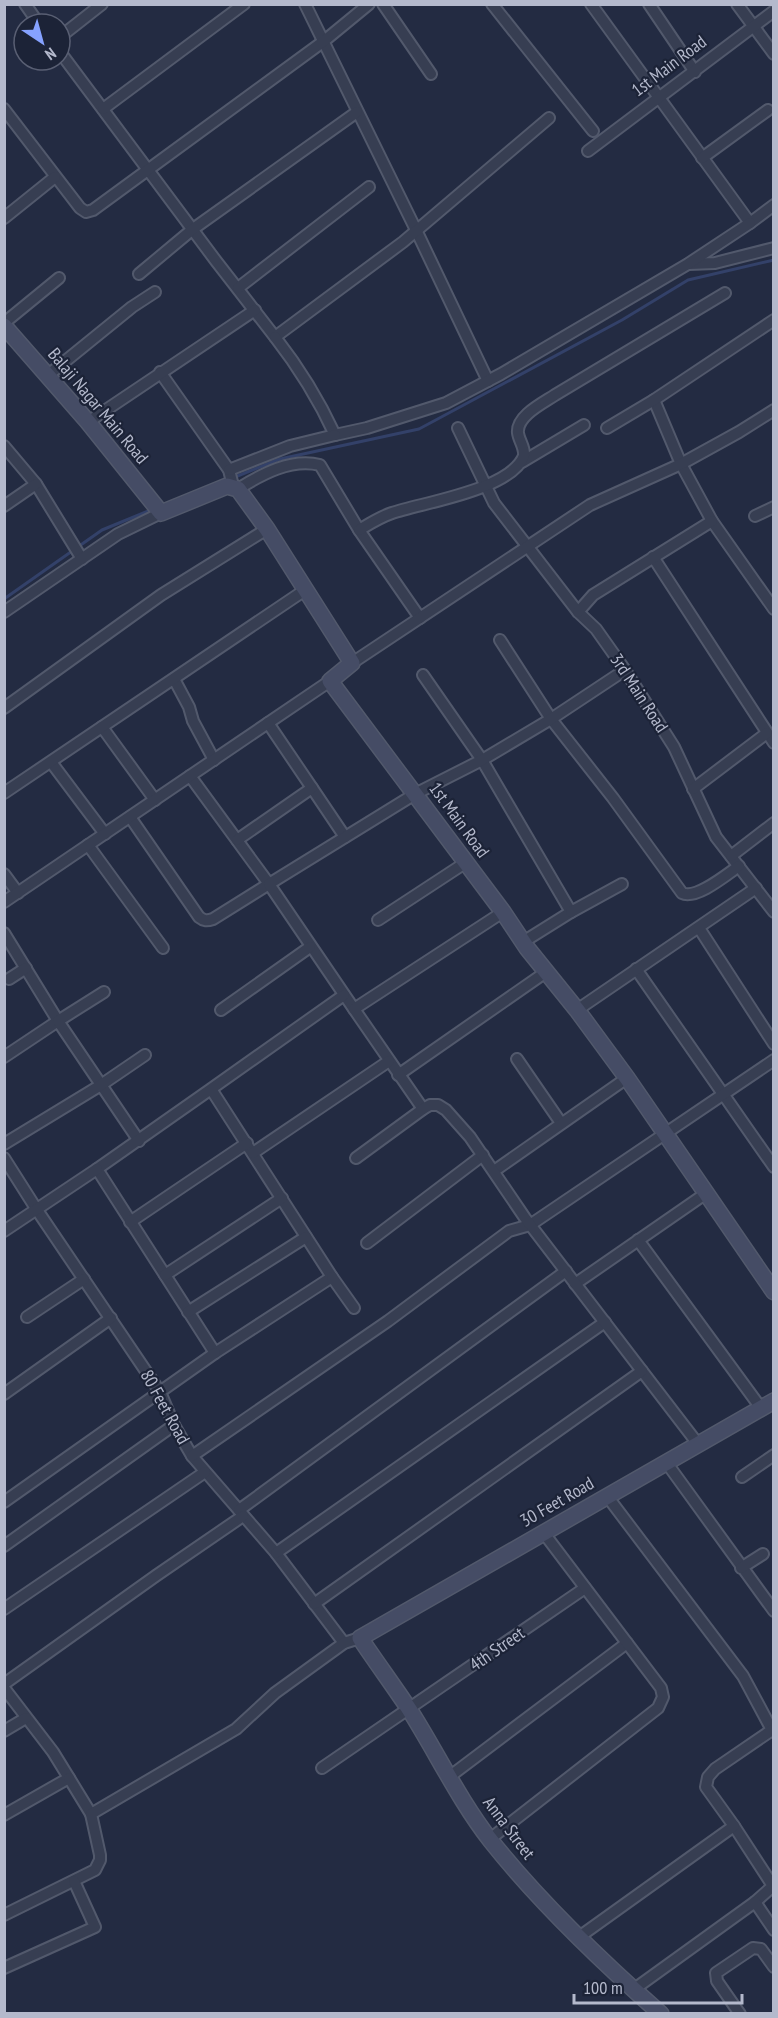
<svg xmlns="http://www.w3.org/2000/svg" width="778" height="2018" font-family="'PT Sans Narrow',sans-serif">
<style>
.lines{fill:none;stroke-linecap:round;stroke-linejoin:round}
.stream{stroke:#334169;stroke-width:3}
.minor-casing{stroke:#52596c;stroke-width:14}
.secondary-casing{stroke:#52596c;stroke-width:18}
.minor{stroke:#373e52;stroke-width:10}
.secondary{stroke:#454c65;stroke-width:15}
.labels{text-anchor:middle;stroke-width:4.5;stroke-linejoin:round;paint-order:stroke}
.street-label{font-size:18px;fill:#b4b9cc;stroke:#1c2337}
</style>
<rect width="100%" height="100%" fill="#232b42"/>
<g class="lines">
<g class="stream">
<path d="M235,477l45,-18 139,-30 203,-109 66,-40 86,-20"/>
<path d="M4,599l98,-69 51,-21"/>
</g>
<defs>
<g id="minor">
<path d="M25,4l14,20"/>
<path d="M305,4l111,226 72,151"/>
<path d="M383,4l48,70"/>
<path d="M492,4l101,127"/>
<path d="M591,4l159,219 24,-18"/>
<path d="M649,4l46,68"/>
<path d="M737,4l37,50"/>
<path d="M60,37l42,-33"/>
<path d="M60,52l156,209 59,76 128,-95 146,-124"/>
<path d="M4,109l76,99 6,4 7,-2 231,-169 45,-37"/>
<path d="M103,109l141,-105"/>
<path d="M588,151l186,-140"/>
<path d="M702,158l66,-48"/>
<path d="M4,218l51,-41"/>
<path d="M689,264l26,-1 59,-15"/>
<path d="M139,274l54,-45 164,-117"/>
<path d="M238,288l131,-101"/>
<path d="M4,323l55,-45"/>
<path d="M275,337c25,32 43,61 60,98l32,-7 79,-25 55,-29 187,-110 62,-41"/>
<path d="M160,372l69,98 4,16"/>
<path d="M47,376l85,-69 23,-15"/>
<path d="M654,400l27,64 31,57 62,88"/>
<path d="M88,422l167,-112"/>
<path d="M458,428l36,75 84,109 18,17 29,41 49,77 42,90 58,75"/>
<path d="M607,428l47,-28 120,-80"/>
<path d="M4,446l32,38 46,75"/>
<path d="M522,462l62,-37"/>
<path d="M229,470l61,-24 45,-11"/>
<path d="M238,489c24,-15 53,-31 82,-24l39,65 61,88"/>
<path d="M4,506l32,-22"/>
<path d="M755,516l19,-9"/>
<path d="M359,530c10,-6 21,-13 33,-17 33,-11 118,-23 132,-57 1,-9 -5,-15 -6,-23 -2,-17 25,-30 37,-38l170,-102"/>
<path d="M653,557l121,186"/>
<path d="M4,612l114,-78 43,-21"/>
<path d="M578,612l15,-17 119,-74"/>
<path d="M500,640l51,79 62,79 69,95c14,7 44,-18 57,-27"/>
<path d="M352,663l238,-158 91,-41 58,-32 35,-22"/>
<path d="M423,675l59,85 89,152 -48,30"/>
<path d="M174,679l15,28 4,14 21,39"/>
<path d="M4,708l157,-113 106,-66"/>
<path d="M102,727l53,73"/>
<path d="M51,762l54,72"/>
<path d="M312,788l33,49"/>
<path d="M693,789l74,-56"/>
<path d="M4,793l301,-203"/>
<path d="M130,817l69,100c5,4 8,4 14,2l56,-35 -79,-108"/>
<path d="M237,840l75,-52 -44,-65"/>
<path d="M88,845l75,103"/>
<path d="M731,856l43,-33"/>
<path d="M4,874l14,19"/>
<path d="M4,902l326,-221"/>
<path d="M571,912l51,-28"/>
<path d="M378,920l87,-57"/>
<path d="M699,928l75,116"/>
<path d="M4,933l54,88 -54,36"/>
<path d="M636,969l138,198"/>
<path d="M9,979l17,-11"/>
<path d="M104,992l-46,29 81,120"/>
<path d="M354,1009l-85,-125 146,-90 67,-34 69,-41 74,-49"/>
<path d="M221,1010l89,-63"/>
<path d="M577,1010l179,-122"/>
<path d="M517,1059l44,64"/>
<path d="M398,1075l148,-103"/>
<path d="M211,1089l-114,80 118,184 117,-76 -121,-188 133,-94"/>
<path d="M423,1109l-69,-100 149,-97"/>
<path d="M4,1144l97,-59 44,-30"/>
<path d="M253,1153l136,-92"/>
<path d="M4,1158l33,52 123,182 14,33 18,31 84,97 68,90"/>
<path d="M494,1171l133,-93"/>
<path d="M130,1222l117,-79"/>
<path d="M4,1231l93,-62"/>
<path d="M638,1240l123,168"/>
<path d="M367,1243l116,-88"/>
<path d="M165,1275l117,-77"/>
<path d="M332,1277l22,31"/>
<path d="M575,1284l130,-90"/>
<path d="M188,1312l118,-75"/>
<path d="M27,1317l57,-38"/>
<path d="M642,1371l56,73"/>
<path d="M4,1394l107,-76"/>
<path d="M192,1456l196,-135 121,-90 21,-6 244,-165"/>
<path d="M666,1462l108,149"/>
<path d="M742,1477l32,-22"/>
<path d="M607,1496l136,180 29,54"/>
<path d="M4,1502l211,-149"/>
<path d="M239,1510l327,-239"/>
<path d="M4,1546l170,-121"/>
<path d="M276,1553l329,-231"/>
<path d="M741,1568l22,-14"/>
<path d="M314,1604l328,-233 -117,-153 -55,-81 -24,-27 -8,-5h-8l-7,4 -67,49"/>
<path d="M4,1609l201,-137"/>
<path d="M4,1684l153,-109 86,-59"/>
<path d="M4,1688l49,64 16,26 -65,37"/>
<path d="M4,1731l22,-13"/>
<path d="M322,1768l263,-180"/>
<path d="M449,1777l178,-134"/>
<path d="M69,1778l22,36"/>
<path d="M734,1826l39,60 -18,16"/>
<path d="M490,1839l168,-131 5,-11 -2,-9 -118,-156"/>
<path d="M4,1915l91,-45 5,-10v-5l-9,-41 145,-85 39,-36 69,-50 16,-5"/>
<path d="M579,1937l155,-111 -28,-39 2,-10 7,-8 57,-39 2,2"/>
<path d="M4,1968l91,-41 -21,-46"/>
<path d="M633,1990l122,-88 19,28"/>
<path d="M740,2014l-23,-33 -1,-8 37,-25 8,1 13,18"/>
</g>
<g id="secondary">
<path d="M4,326l84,96 73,91 66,-27 11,3 29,40 85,134 -22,18 173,231 24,36 50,62 50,68 147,214"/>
<path d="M661,2014c-60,-53 -120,-110 -170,-173 -32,-41 -54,-88 -82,-132 -16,-24 -33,-47 -49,-71l414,-237"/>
</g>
</defs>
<use href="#minor" class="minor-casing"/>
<use href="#secondary" class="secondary-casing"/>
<use href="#minor" class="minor"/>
<use href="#secondary" class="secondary"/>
</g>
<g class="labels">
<g class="street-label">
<text transform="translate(669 66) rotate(-37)" y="6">1st Main Road</text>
<text transform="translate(98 406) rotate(50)" y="6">Balaji Nagar Main Road</text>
<text transform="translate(639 693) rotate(57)" y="6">3rd Main Road</text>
<text transform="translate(459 820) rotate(54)" y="6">1st Main Road</text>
<text transform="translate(165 1407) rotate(61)" y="6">80 Feet Road</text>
<text transform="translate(557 1502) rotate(-30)" y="6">30 Feet Road</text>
<text transform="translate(497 1649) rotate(-35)" y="6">4th Street</text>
<text transform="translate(509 1828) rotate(53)" y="6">Anna Street</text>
</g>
</g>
<rect width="778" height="2018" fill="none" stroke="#b4b9cc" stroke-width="12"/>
<g transform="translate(42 42) rotate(144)"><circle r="28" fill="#1c2337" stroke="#595f73" stroke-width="1.5"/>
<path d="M0-4.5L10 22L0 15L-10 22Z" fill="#86a2ff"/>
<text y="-9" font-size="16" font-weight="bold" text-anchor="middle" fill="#b4b9cc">N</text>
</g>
<path d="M574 1994v9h168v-9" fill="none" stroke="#b4b9cc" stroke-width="3"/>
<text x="583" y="1994" font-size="18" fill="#b4b9cc" stroke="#1c2337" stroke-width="4.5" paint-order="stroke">100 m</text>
</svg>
